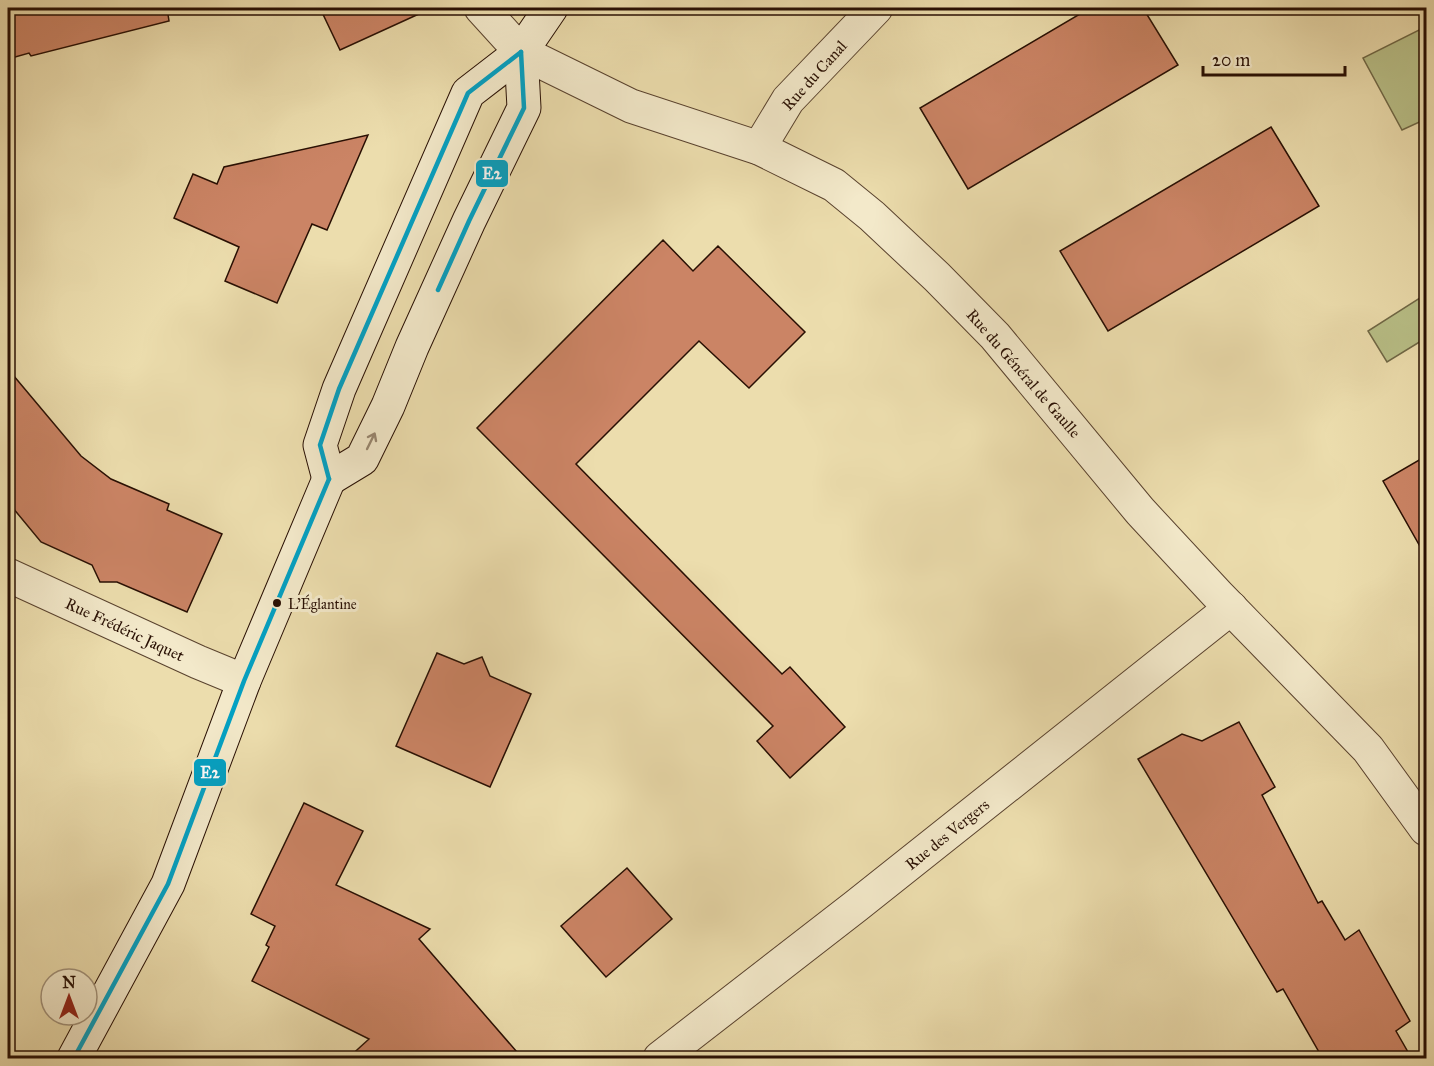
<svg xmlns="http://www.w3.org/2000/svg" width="1434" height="1066" font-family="'IM FELL Great Primer',serif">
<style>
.park{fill:#b9c088;stroke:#706846;stroke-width:1.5}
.building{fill:#cb8465;stroke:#280f03;stroke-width:1.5}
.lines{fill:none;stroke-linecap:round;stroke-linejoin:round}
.minor-casing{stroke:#59422e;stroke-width:35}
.tertiary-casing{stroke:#59422e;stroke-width:35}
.secondary-casing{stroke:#280f03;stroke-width:35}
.minor{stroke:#f3e9ca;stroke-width:33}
.tertiary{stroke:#f3e9ca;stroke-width:33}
.secondary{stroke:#f3e9ca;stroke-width:33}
.bus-1-casing{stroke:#f3e9ca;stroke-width:9}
.bus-1{stroke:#02a1c4;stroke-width:4.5}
.oneway{stroke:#988770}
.bus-dot{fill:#280f03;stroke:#f3e9ca;stroke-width:2}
.labels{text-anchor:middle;stroke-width:6;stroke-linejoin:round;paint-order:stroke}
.bus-label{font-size:14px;fill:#280f03;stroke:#f3e9ca;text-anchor:start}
.street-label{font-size:16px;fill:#280f03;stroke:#f3e9ca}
.line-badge{stroke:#f3e9ca;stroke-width:2}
.badge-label{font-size:16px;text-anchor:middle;font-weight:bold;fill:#fff}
</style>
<rect width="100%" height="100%" fill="#ecddad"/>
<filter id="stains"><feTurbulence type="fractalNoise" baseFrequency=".00333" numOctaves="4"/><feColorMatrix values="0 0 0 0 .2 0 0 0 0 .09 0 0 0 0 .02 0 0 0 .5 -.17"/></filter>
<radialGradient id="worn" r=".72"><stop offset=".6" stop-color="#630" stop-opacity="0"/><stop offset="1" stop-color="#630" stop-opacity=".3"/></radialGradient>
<g class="park">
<path d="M1425,27l1,3v89l-24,11 -39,-72z"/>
<path d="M1426,294v44l-39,24 -19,-31z"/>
</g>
<g class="building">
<path d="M8,8h159l2,13 -138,35 -2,-3 -21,6z"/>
<path d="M320,8h112l-92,42z"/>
<path d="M1090,8h53l35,57 -210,124 -48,-81z"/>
<path d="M1271,127l48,79 -211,125 -48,-80z"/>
<path d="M368,135l-41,95 -15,-6 -35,79 -52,-22 14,-34 -65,-29 19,-44 24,10 7,-17z"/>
<path d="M663,240l30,31 25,-25 87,86 -56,56 -50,-47 -123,123 206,210 8,-7 55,60 -55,51 -33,-37 16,-15 -296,-298z"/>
<path d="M8,369l73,87 30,23 58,25 -2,6 55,24 -35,78 -70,-30h-17l-8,-17 -51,-23 -33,-40z"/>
<path d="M1426,456v101l-43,-76z"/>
<path d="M437,653l27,11 18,-7 8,19 41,18 -41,93 -94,-41z"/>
<path d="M1239,722l36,65 -13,8 56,108 4,-2 23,39 14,-10 51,91 -14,10 16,28h-89l-40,-70 -6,3 -139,-233 44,-25 20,7z"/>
<path d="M304,803l59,28 -27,54 94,44 -11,10 104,120h-176l22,-20 -117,-58 17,-34 -3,-2 9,-19 -24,-12z"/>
<path d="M627,868l45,51 -66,58 -45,-51z"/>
</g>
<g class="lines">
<defs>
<g id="minor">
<path d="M521,52l110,54 128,42 75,37 38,31 65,61 58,59 145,175 77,83 151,155 58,80"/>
<path d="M759,148l29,-48 88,-92"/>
<path d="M8,575l190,87 46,19"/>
<path d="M660,1058l196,-152 375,-298"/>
</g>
<path id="tertiary" d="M481,8l40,44"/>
<g id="secondary">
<path d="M329,479l-9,-34 19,-56 129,-296 53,-41 30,-44"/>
<path d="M329,479l33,-20 26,-53 24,-59 57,-126 55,-113 -3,-56"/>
<path d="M74,1058l94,-174 76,-203 85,-202"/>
</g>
</defs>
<use href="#minor" class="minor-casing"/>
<use href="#tertiary" class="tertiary-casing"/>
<use href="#secondary" class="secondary-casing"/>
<use href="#minor" class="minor"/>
<use href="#tertiary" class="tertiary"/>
<use href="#secondary" class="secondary"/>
<defs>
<g id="bus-1">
<path d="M438,290l31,-69 55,-113 -3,-56"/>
<path d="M329,479l-9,-34 19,-56 129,-296 53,-41"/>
<path d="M74,1058l94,-174 76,-203 85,-202"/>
</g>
</defs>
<use href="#bus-1" class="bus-1-casing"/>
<use href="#bus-1" class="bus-1"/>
</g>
<defs><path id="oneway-shaft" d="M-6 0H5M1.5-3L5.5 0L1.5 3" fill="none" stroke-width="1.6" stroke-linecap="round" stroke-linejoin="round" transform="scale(1.5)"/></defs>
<use class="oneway" href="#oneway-shaft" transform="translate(371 441) rotate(-64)"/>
<circle class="bus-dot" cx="277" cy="603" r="5"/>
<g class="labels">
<g class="bus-label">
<text x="288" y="609">L’Églantine</text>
</g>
<g class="street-label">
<text transform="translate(814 75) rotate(-48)" y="6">Rue du Canal</text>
<text transform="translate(1024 373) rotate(49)" y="6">Rue du Général de Gaulle</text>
<text transform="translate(125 629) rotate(25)" y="6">Rue Frédéric Jaquet</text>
<text transform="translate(947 834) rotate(-39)" y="6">Rue des Vergers</text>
</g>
</g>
<g class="line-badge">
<rect x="475" y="159" width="34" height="29" rx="6" fill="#02a1c4"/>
<rect x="193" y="758" width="34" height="29" rx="6" fill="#02a1c4"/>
</g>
<g class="badge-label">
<text x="492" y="179">E2</text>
<text x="210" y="778">E2</text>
</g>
<rect width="1434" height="1066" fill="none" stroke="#ecddad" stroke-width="30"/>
<rect x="9" y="9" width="1416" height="1048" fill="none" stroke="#280f03" stroke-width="3"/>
<rect x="15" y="15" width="1404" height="1036" fill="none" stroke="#280f03" stroke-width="1.5"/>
<g transform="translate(69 997)"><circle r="28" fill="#f3e9ca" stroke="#a2927a" stroke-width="1.5"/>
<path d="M0-4.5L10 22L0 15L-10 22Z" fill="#8f2418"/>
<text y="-9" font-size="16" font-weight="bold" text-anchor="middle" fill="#280f03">N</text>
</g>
<path d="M1203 66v9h142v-9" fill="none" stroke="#280f03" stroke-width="3"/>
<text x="1212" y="66" font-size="18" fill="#280f03" stroke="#f3e9ca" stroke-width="4.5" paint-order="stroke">20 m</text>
<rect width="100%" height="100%" filter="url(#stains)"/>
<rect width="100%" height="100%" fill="url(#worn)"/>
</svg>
